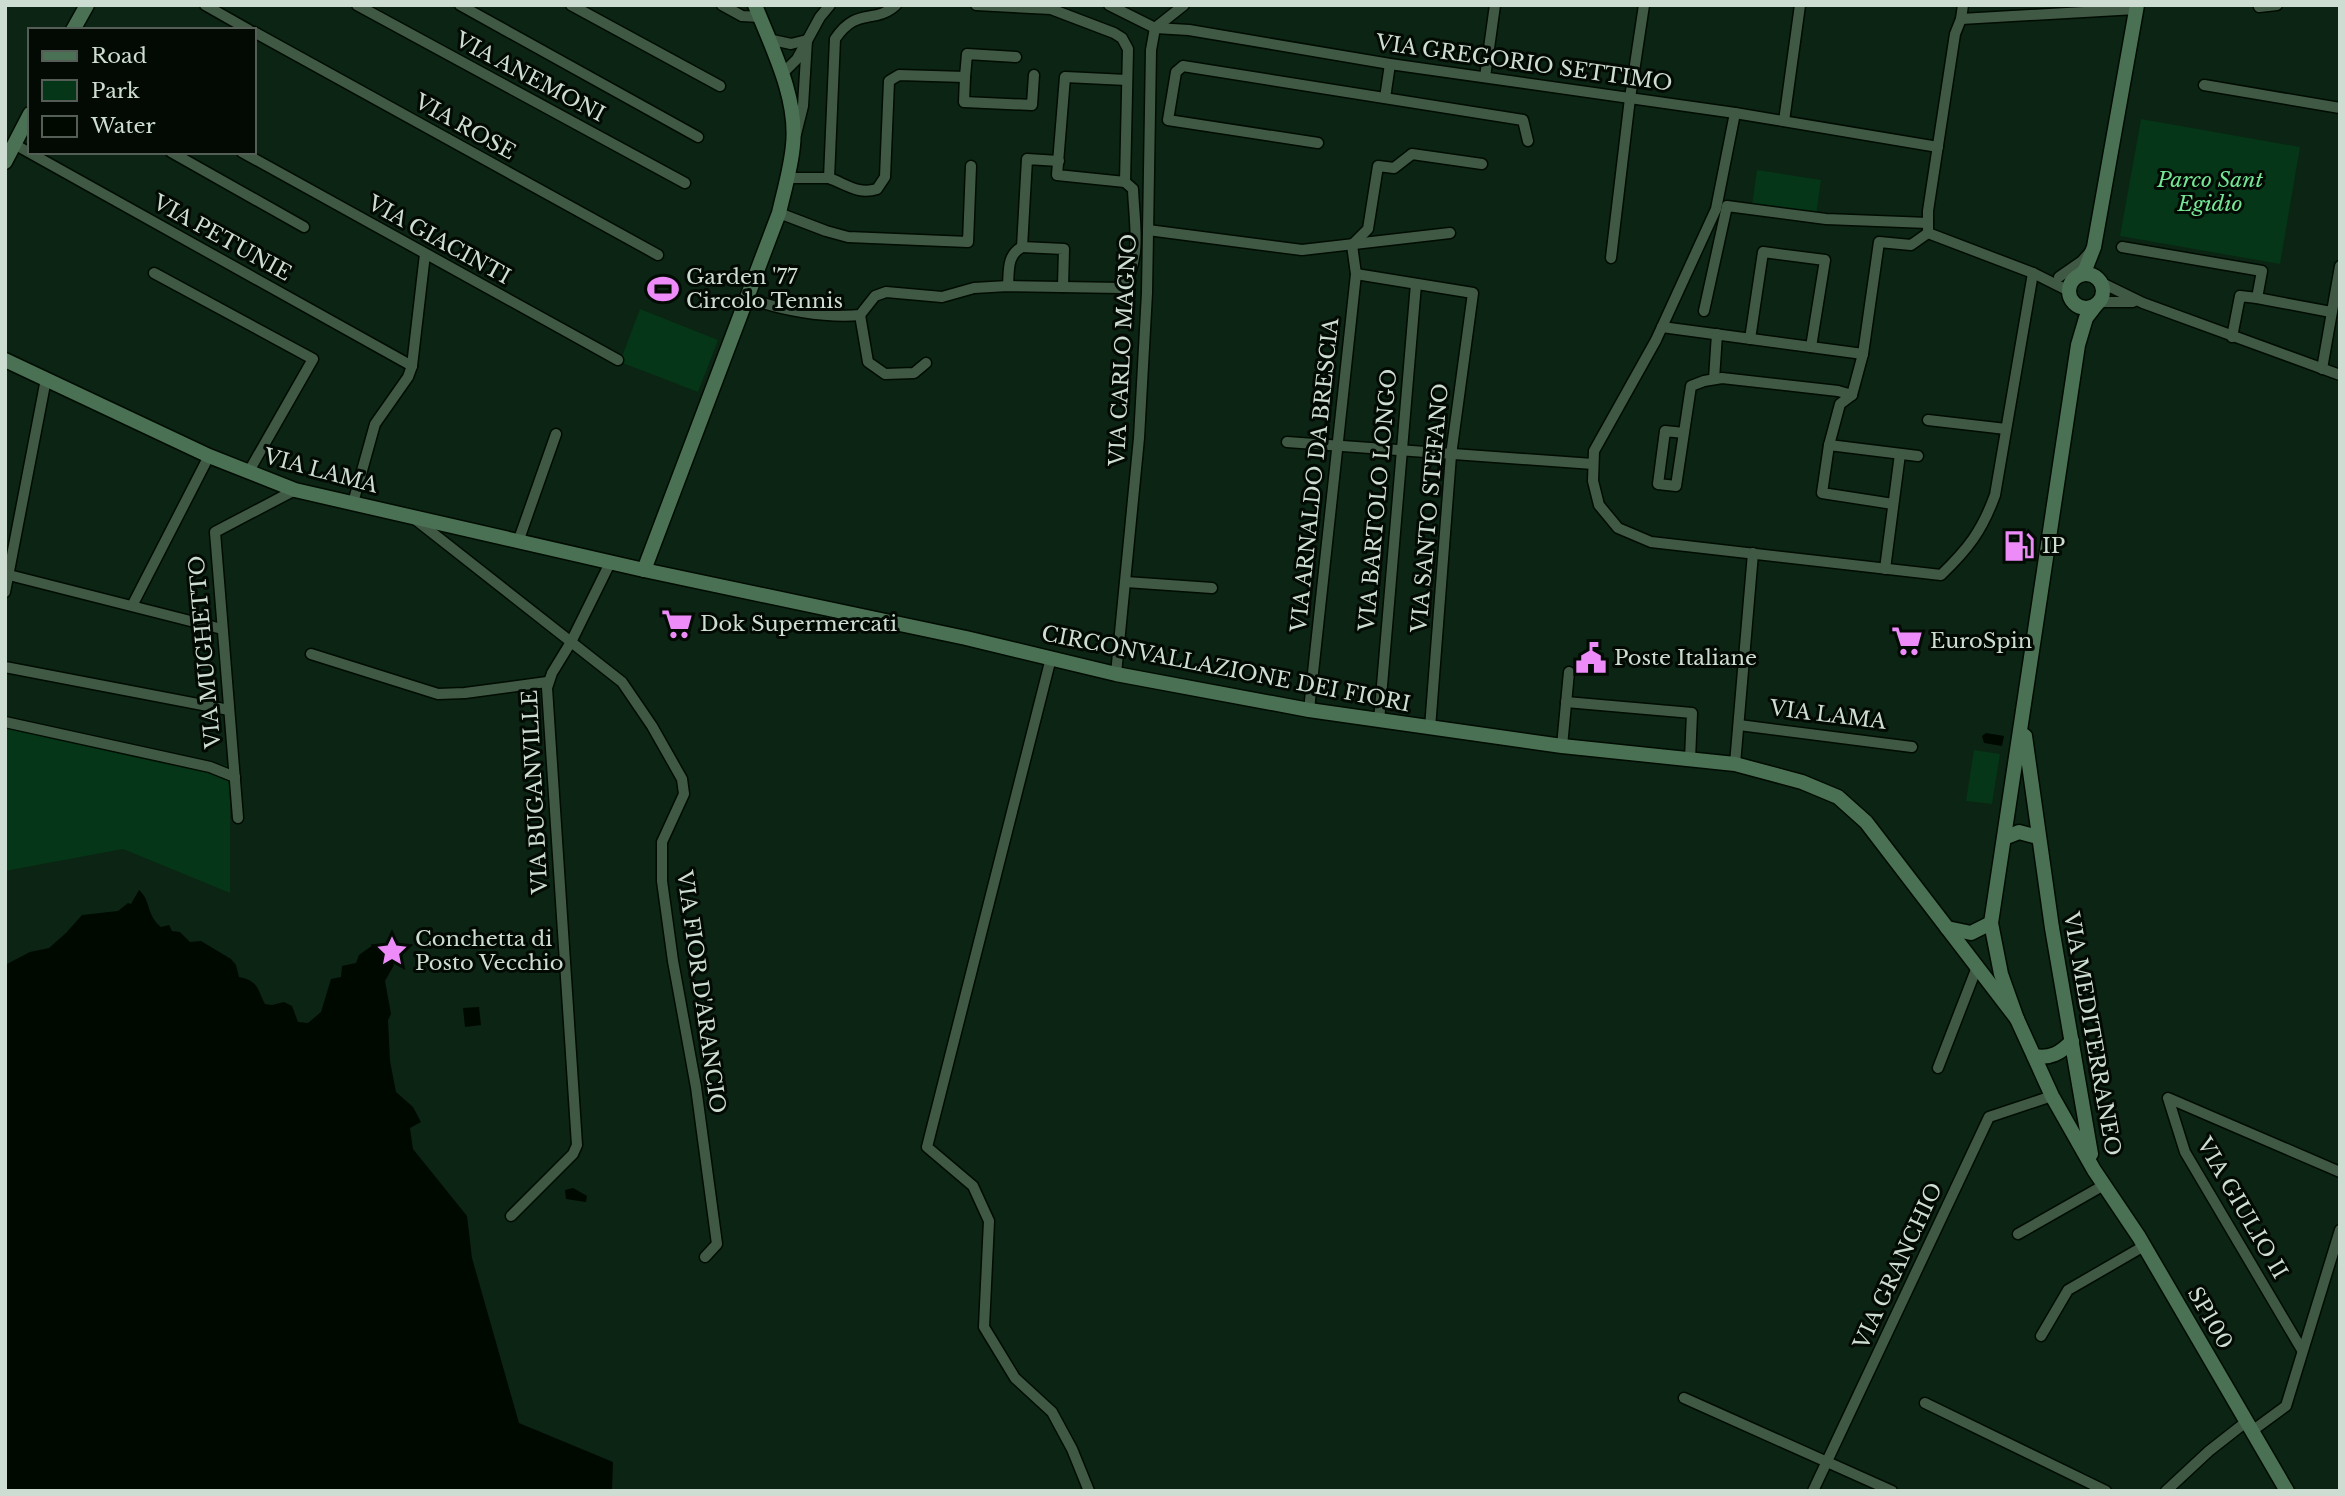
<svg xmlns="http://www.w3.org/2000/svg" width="2345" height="1496" font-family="'Libre Baskerville',serif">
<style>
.green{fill:#043617}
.water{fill:#000900}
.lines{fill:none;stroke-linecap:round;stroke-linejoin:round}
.street-casing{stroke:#000c02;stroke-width:13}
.secondary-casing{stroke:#000c02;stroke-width:17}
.street{stroke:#405945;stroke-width:10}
.secondary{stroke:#4b7154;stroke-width:14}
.labels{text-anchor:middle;stroke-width:6;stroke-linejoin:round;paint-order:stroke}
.street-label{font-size:21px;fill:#ceddd1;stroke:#030a04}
.park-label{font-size:21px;font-style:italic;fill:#74e695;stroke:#030a04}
.poi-label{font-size:21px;fill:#ceddd1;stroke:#030a04;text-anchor:start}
</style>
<rect width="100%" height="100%" fill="#0c2413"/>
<g class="green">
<path d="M2141,119l159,28 -20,117 -160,-28z"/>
<path d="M1757,170l64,10 -5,35 -64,-10z"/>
<path d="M640,309l78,31 -20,52 -78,-30z"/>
<path d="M5,718l225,48v127l-107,-44 -118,22z"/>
<path d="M1974,750l26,4 -8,50 -26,-3z"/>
</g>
<g class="water">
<path d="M1986,733l18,3 -2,10 -18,-3 -2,-7z"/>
<path d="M139,890c12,10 7,25 22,37l8,-2 3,6 8,1 10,10 11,-1 30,18 5,6 3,12c20,4 18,12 26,27l7,1 12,-3 8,4 6,16 10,1 13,-11 10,-33 10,-2 1,-11 14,-3 3,-8 14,-10c11,3 16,9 21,20l-9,16 6,33 -3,6 2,41 6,31 17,15 8,15 -11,6 3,21 54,67 5,42 47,165 94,39 -1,29h-607v-526l25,-13 19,-4 17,-15 16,-18 36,-4 10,-8 3,1z"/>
<path d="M479,1007l2,18 -16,2 -2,-19z"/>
<path d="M573,1188l14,8 -1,6 -20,-3 -1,-9z"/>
</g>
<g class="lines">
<defs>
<g id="street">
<path d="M205,5l44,25"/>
<path d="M357,5l328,178"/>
<path d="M460,5l238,132"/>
<path d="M571,5l149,81"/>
<path d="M722,5l20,11 18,1"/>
<path d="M1109,5l46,23 34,2 201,34 345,49 203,34"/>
<path d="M1963,5l-2,14 -6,15 -27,177v22l105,40 36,18"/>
<path d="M2260,5l-1,2 18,-2"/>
<path d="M1961,19l175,-10"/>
<path d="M254,32l404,223"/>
<path d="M768,39l23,5 16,-4 -4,66 -7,28"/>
<path d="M782,74l15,-15 23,-42 10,-12"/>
<path d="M965,77l-1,25 68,3 2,-30"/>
<path d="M1485,77l10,-72"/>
<path d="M2204,85l136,23"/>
<path d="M1385,98l5,-34"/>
<path d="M1735,113l-19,96 -60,131 -62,111 -1,30 6,24 19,23 33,14 290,33c27,-26 41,-44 54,-80l38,-222"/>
<path d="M1784,121l16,-116"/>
<path d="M1318,143l-150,-23 8,-48 7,-6 340,54 5,21"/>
<path d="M14,144l398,222"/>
<path d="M171,152l133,75"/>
<path d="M242,152l376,208"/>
<path d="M1059,161l-32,-2 -5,88 42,2 -1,38"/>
<path d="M788,178h41l6,-139c22,-33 39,-14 61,-34"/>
<path d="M829,178c17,6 29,17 48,11l8,-12 4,-96 10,-6 66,2 2,-23 49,3"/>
<path d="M1125,182l-68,-7 8,-98 62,3"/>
<path d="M779,213l47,18 22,6 120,5 3,-76"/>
<path d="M1148,230l154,20 148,-17"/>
<path d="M2122,247l140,24 -5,27 74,14"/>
<path d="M1611,258l19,-160 14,-93"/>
<path d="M154,273l159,86 -65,114"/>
<path d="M1356,274l117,19 -22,162 -21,273"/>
<path d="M2059,277l23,-16 8,-9"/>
<path d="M2100,282l43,21 197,72"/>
<path d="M1008,286c1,-16 -1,-31 14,-39"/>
<path d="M746,297c32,13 80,21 114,18l15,-19 11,-4 56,5 32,-9 34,-2 113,2c22,-25 13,-68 12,-99l-8,-7 3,-133 -6,-11 -8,-5 -63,-24 -75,-4"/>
<path d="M2099,302h34"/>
<path d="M1704,311l23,-105 99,13 102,4"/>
<path d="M860,315l8,47 17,12 29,-1 12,-10"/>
<path d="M1662,327l201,27"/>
<path d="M2232,337l8,-41 17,2"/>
<path d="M1750,339l13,-87 62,8 -14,87"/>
<path d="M2322,369l18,-103"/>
<path d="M1714,379l3,-45"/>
<path d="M1852,395l11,-41 16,-112 32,3 17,-12"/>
<path d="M1928,420l78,9"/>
<path d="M1684,433l-19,-2 -7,53 18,2 15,-100 13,-5 18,-3 116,13 14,4"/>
<path d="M1287,442l306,22"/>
<path d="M1829,445l11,-41 12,-9"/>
<path d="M353,503l22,-79 33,-47 4,-11 13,-112"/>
<path d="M1893,504l-71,-11 7,-48 89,11"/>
<path d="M411,516l211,166 30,44 30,53 2,15 -22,48v39l11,80 23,126 21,157 -12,13"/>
<path d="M518,542l38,-108"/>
<path d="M1885,569l15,-115"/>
<path d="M9,575l213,54"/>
<path d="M1126,582l86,6"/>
<path d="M5,592l41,-213"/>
<path d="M133,604l76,-148"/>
<path d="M311,654l127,40 27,-1 82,-11"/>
<path d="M1051,658l-124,489 46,39 16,35 -5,106 31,51 37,34 20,37 17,42"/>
<path d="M5,667l224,43"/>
<path d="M1116,674l23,-236 8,-145 4,-243 4,-22 29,-23"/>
<path d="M1566,702l126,11 -2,46"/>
<path d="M1309,710l47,-436 -4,-29 16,-16 10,-63 16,2 18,-14 70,10"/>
<path d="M1379,721l37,-437"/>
<path d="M5,722l205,45 25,10"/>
<path d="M1739,725l173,22"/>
<path d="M1562,746l7,-74"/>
<path d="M1735,764l18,-211"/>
<path d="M238,818l-23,-286 80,-42"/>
<path d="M1938,1068l39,-101"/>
<path d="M511,1216l62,-62 4,-9 -30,-457 5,-15 19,-31 39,-79"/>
<path d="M2018,1234l86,-49"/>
<path d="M2041,1336l27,-46 76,-44"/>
<path d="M2302,1350l-117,-198 -17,-54 172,74"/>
<path d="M1684,1398l208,93"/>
<path d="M1925,1403l181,88"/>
<path d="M2252,1431l34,-25 54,-176"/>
<path d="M1813,1491l176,-374 63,-21"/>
<path d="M2166,1491l43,-40 37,-29"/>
</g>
<g id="secondary">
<path d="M755,5c17,43 43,93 38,140 -2,23 -9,46 -14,68l-135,357 322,68 150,36 193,36 253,36 173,18 67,18 36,15 28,25 151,197"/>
<path d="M73,30l14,-25"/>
<path d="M5,162l25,-48"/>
<circle cx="2086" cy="291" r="17"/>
<path d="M2080,275l5,-5 9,-23 43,-242"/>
<path d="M2096,305l-10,13 -8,27 -87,578 10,51 16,45 35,77 42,74 45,67 148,254"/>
<path d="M5,360l204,96 86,34 349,80"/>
<path d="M2025,736l27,192 39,226"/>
<path d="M2004,838l15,-6 19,5"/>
<path d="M1947,928l24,5 20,-10"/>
<path d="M2034,1056c16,3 27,-3 38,-15"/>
</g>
</defs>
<use href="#street" class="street-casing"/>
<use href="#secondary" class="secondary-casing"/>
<use href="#street" class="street"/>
<use href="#secondary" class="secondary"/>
</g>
<defs>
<symbol id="stadium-bare" viewBox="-9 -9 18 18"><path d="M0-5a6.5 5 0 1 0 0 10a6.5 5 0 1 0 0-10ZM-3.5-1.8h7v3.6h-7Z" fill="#ed8cf9" stroke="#030a04" stroke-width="2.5" paint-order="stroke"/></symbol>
<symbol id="fuel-bare" viewBox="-9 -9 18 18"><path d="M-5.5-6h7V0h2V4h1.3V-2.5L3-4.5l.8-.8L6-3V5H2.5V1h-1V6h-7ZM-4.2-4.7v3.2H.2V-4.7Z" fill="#ed8cf9" stroke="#030a04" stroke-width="2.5" paint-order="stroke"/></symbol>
<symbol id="supermarket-bare" viewBox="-9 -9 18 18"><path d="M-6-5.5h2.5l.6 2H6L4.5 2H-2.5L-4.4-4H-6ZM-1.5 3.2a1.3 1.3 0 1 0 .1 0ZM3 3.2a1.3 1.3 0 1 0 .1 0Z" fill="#ed8cf9" stroke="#030a04" stroke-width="2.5" paint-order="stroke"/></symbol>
<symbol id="civic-bare" viewBox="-9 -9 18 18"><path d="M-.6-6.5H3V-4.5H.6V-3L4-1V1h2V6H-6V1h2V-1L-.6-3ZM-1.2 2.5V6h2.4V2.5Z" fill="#ed8cf9" stroke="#030a04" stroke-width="2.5" paint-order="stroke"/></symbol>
<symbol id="sight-bare" viewBox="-9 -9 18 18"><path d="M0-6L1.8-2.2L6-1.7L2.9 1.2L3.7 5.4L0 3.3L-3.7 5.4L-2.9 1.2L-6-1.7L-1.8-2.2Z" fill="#ed8cf9" stroke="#030a04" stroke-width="2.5" paint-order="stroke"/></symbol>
</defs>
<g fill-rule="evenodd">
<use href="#stadium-bare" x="641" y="267" width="44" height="44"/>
<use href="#fuel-bare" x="1997" y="524" width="44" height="44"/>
<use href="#supermarket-bare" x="655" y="602" width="44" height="44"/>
<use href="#supermarket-bare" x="1885" y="619" width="44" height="44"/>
<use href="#civic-bare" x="1569" y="636" width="44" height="44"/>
<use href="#sight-bare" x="370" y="929" width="44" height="44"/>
</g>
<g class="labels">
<g class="street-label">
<text transform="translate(1524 63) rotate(8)" y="7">VIA GREGORIO SETTIMO</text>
<text transform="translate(530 77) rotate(28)" y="7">VIA ANEMONI</text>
<text transform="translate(465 127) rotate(29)" y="7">VIA ROSE</text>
<text transform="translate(222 238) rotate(29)" y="7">VIA PETUNIE</text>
<text transform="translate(439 240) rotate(29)" y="7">VIA GIACINTI</text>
<text transform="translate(1123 350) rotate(-87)" y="7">VIA CARLO MAGNO</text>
<text transform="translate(321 471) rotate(15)" y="7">VIA LAMA</text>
<text transform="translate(1315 475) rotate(-84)" y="7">VIA ARNALDO DA BRESCIA</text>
<text transform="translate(1378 500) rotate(-85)" y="7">VIA BARTOLO LONGO</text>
<text transform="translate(1430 508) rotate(-85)" y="7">VIA SANTO STEFANO</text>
<text transform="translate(205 652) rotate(-95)" y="7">VIA MUGHETTO</text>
<text transform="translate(1226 669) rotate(11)" y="7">CIRCONVALLAZIONE DEI FIORI</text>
<text transform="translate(1828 715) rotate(7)" y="7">VIA LAMA</text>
<text transform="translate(535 792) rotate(-93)" y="7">VIA BUGANVILLE</text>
<text transform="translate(701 992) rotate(82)" y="7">VIA FIOR D'ARANCIO</text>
<text transform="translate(2092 1034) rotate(80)" y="7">VIA MEDITERRANEO</text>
<text transform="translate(2242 1208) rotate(60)" y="7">VIA GIULIO II</text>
<text transform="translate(1898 1266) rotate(-65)" y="7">VIA GRANCHIO</text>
<text transform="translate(2210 1318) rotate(60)" y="7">SP100</text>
</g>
<g class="park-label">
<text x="2210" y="187">Parco Sant<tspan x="2210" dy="24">Egidio</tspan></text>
</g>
<g class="poi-label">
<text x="686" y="284">Garden '77<tspan x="686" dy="24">Circolo Tennis</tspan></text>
<text x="2042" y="553">IP</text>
<text x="700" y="631">Dok Supermercati</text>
<text x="1930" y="648">EuroSpin</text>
<text x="1614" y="665">Poste Italiane</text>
<text x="415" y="946">Conchetta di<tspan x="415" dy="24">Posto Vecchio</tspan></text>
</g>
</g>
<rect width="2345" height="1496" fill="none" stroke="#ceddd1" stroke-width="14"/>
<rect x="28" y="28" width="228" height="126" fill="#030a04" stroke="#545e56" stroke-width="2"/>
<rect x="42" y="51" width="35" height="10" fill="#4b7154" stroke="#545e56" stroke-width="2"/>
<text x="91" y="63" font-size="21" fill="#ceddd1">Road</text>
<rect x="42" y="80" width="35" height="21" fill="#043617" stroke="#545e56" stroke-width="2"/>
<text x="91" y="98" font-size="21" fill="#ceddd1">Park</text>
<rect x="42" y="116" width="35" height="21" fill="#000900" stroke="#545e56" stroke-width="2"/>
<text x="91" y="133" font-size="21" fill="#ceddd1">Water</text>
</svg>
